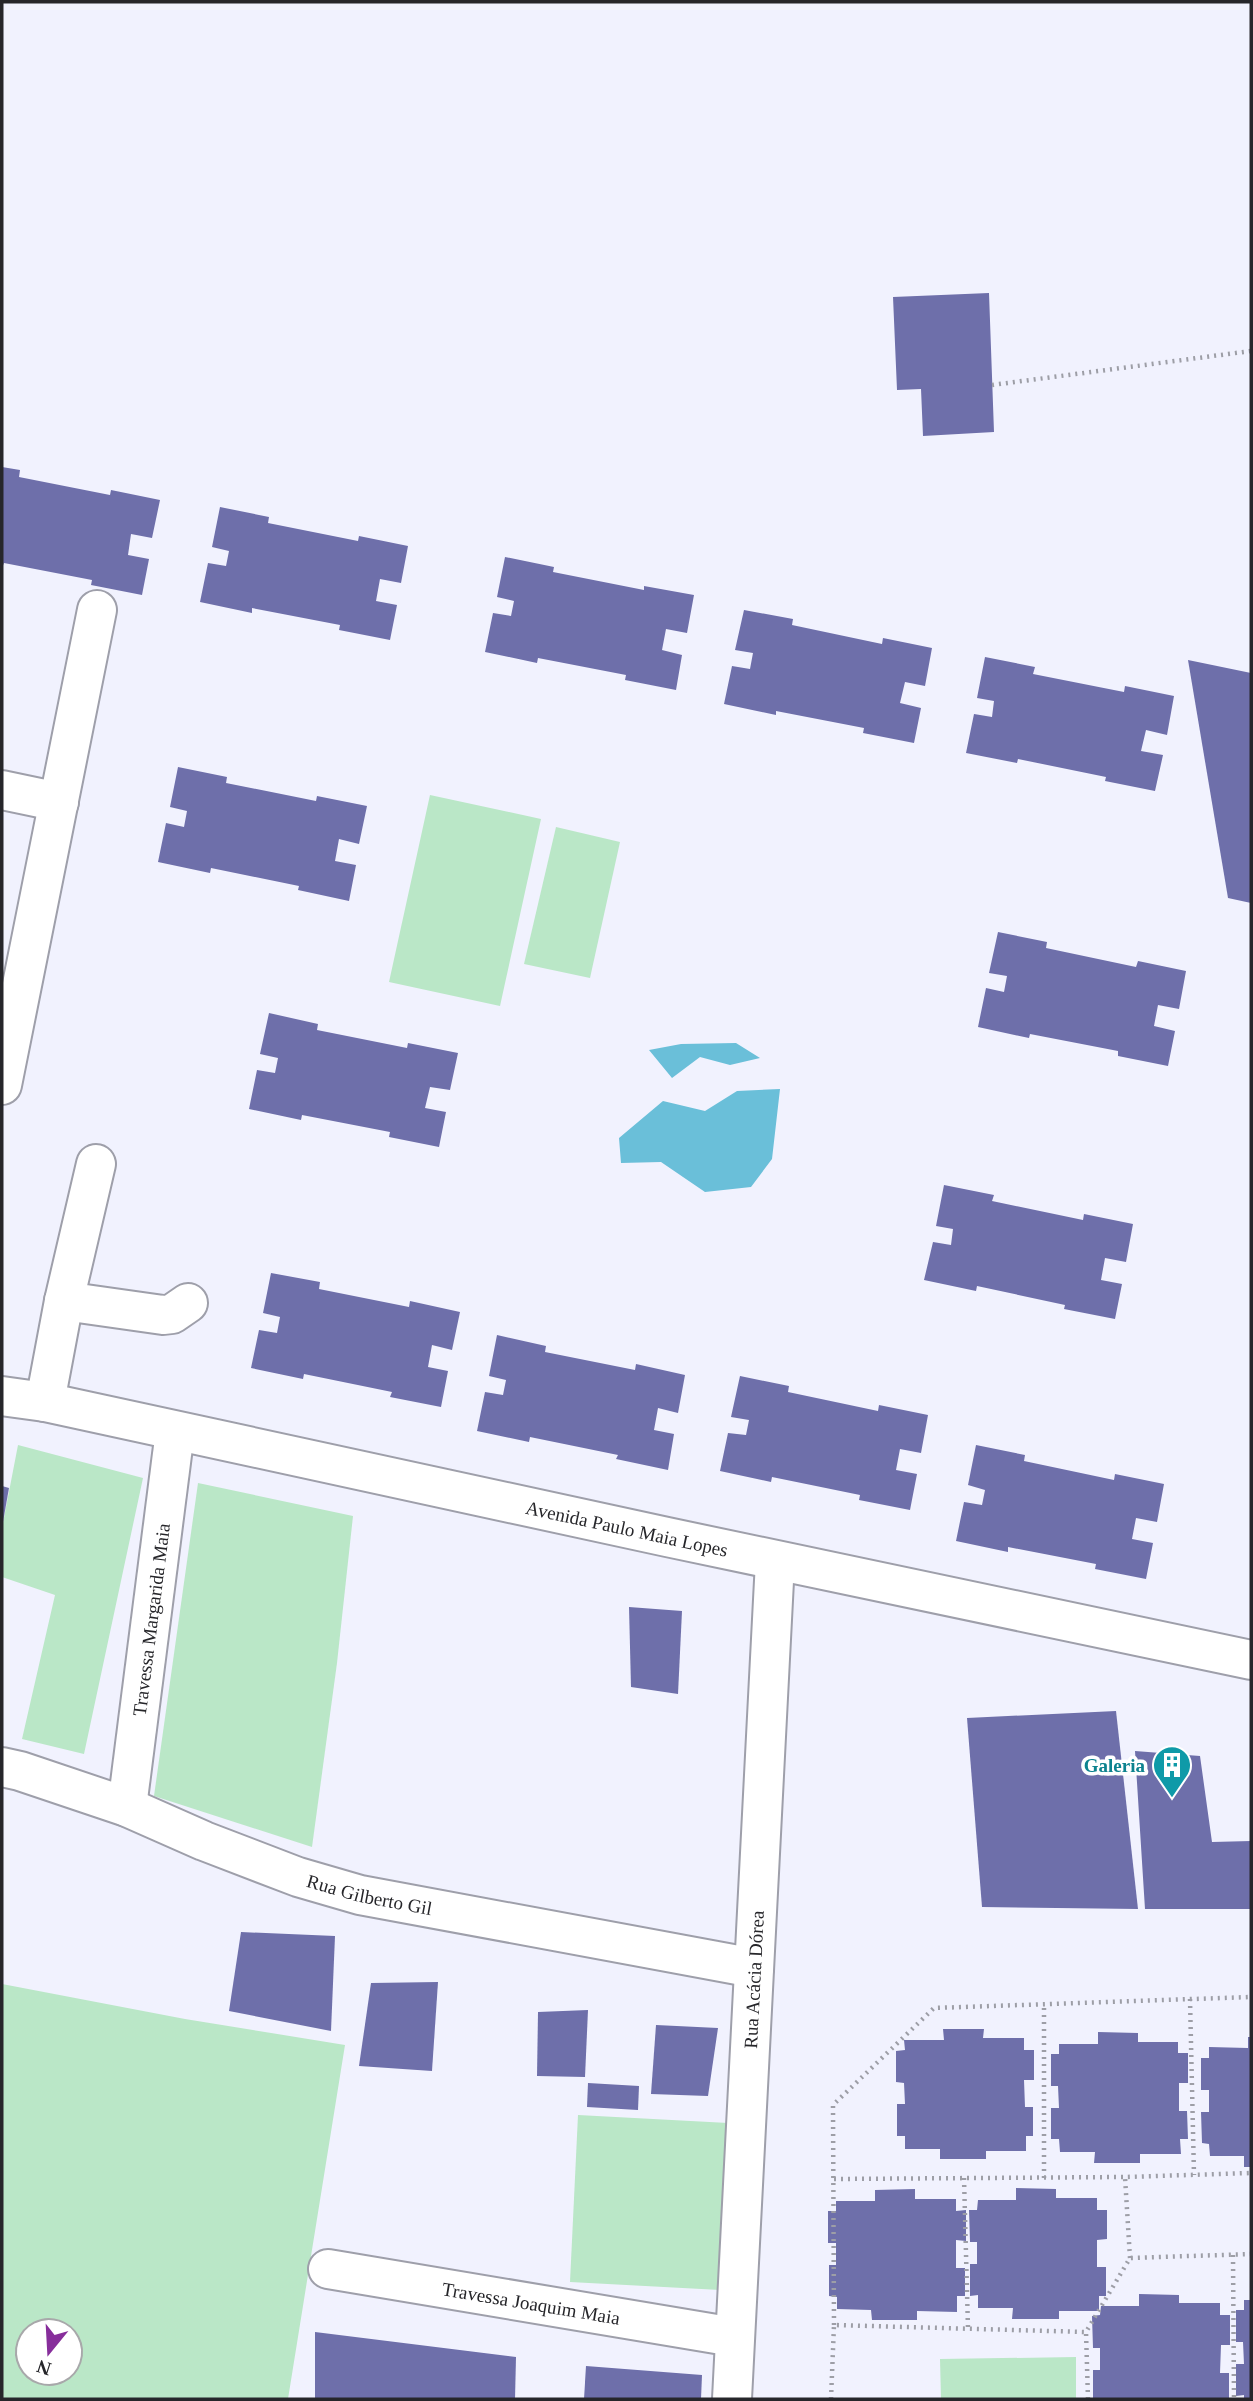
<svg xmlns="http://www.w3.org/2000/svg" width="1253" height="2401" font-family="Georgia,serif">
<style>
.green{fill:#bae7c7;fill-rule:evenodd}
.water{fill:#6abfd9}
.building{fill:#6e6faa}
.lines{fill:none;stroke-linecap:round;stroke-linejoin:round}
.minor-casing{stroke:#9e9faa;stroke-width:42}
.path{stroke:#9d9ea6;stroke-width:4.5;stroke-dasharray:2 5;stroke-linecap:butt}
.minor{stroke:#fff;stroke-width:38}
.labels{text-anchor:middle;stroke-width:7;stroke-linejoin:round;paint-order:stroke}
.street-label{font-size:19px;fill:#26262a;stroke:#fff}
.culture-label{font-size:19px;font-weight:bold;fill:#0d838f;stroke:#fff;text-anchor:end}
</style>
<rect width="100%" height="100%" fill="#f1f2fe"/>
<g class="green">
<path d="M430,795l111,24 -41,187 -111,-24z"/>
<path d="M556,827l64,15 -30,136 -66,-14z"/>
<path d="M18,1445l125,33 -59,276 -62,-15 33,-144 -53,-18v-49z"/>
<path d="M198,1483l155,33 -16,147 -25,184 -158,-51z"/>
<path d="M2,1984l183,35 160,26 -57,354h-286zM28,2331h42v42h-42z"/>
<path d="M578,2115l169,9 -8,167 -169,-9z"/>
<path d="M1076,2357v42h-135l-1,-40z"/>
</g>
<g class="water">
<path d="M736,1043l24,15 -30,7 -30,-8 -28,21 -23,-28 32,-6z"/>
<path d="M780,1089l-8,70 -21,28 -46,5 -44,-30 -40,1 -2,-25 44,-37 42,10 32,-20z"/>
</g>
<g class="building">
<path d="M989,293l5,139 -71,4 -2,-47 -24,1 -4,-93z"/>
<path d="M2,467l18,3 -1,7 91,18 1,-5 49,10 -8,38 -21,-4 -3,21 21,4 -7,36 -51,-10 1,-5 -88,-17 -2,5z"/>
<path d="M220,507l49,10 -1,6 90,18 1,-5 49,10 -7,37 -21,-4 -4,22 21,4 -7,35 -51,-10 1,-5 -88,-17v5l-52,-11 8,-39 18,3 3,-15 -17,-4z"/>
<path d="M505,557l49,10 -1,5 91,18v-4l50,9 -7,38 -21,-4 -4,21 20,5 -6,35 -51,-10 1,-5 -88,-17 -1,5 -52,-11 8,-39 18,3 3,-15 -17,-4z"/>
<path d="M744,610l49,9 -1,6 90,19 1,-6 49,10 -7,38 -20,-4 -5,21 21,5 -7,35 -51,-10 1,-5 -88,-17v4l-52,-11 8,-38 18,3 3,-16 -18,-3z"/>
<path d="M985,657l50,10 -2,7 91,18 1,-6 49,10 -7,39 -21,-5 -5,21 22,4 -8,36 -50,-10 1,-4 -88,-18 -1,4 -51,-10 8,-39 18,3 2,-16 -17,-3z"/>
<path d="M1188,660l63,13v230l-23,-5z"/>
<path d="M178,767l49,10 -1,6 90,18 1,-5 50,10 -8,38 -20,-5 -4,22 21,4 -7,36 -51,-11 1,-4 -88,-18 -1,5 -52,-11 8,-39 18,4 3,-16 -17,-4z"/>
<path d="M998,932l49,10 -1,6 90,19 2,-6 48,10 -7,38 -21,-4 -4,21 21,5 -7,35 -50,-10v-5l-88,-17 -1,4 -51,-11 8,-39 18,4 3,-16 -18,-3z"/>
<path d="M269,1013l49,11 -1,6 90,18 1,-5 50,10 -8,37 -20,-3 -5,21 21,4 -7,35 -50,-10 1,-5 -88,-17 -1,5 -52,-11 8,-39 18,3 3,-15 -18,-4z"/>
<path d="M944,1185l50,10 -2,6 91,19 1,-6 49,10 -7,38 -21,-4 -4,22 21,4 -7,35 -51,-10 1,-4 -88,-19 -1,5 -52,-11 9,-38 18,3 2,-16 -17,-3z"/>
<path d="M271,1273l49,9 -1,7 90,18 1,-6 50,11 -8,38 -20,-5 -4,22 20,4 -7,36 -51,-10 2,-5 -88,-18 -1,5 -52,-11 8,-38 18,3 3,-16 -17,-4z"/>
<path d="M497,1335l49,11 -1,6 90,18 1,-6 49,11 -7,38 -20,-5 -4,22 20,4 -6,36 -52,-11 2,-4 -88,-18 -1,5 -52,-11 8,-39 18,3 3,-15 -17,-4z"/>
<path d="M740,1376l49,10 -1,6 90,19 1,-6 49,10 -7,38 -21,-4 -4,21 21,4 -7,36 -51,-10 1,-5 -88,-18 -1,5 -51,-11 8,-38 18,2 3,-15 -18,-3z"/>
<path d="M976,1445l49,10 -1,6 90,19 1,-6 49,10 -7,38 -21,-4 -4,21 21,4 -7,36 -51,-10 1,-5 -88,-17v5l-52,-11 8,-39 18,3 3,-15 -17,-5z"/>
<path d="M2,1486l7,2 -6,34 -1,-1z"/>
<path d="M629,1607l53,4 -4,83 -47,-7z"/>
<path d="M1116,1711l22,198 -156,-2 -15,-189z"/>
<path d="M1135,1751l65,5 12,86 39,-1v68h-106z"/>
<path d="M241,1932l94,4 -4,95 -102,-20z"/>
<path d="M438,1982l-6,89 -73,-5 12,-83z"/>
<path d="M588,2010l-3,67 -48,-1 1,-64z"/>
<path d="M656,2025l62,3 -10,68 -57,-2z"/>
<path d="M943,2029h41l-1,9h41v12h10v30h-10l1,27h8v29h-7v15h-40v8h-46v-10h-35v-13h-8v-32h8l-1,-21 -8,-1v-31l9,-1 -1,-10h40z"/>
<path d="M1098,2032l40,1v9h40v11h10v30h-9v28h8l1,28h-8l1,15h-41v9h-46l1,-11h-35l-1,-13h-8v-31h8l-1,-22h-7v-32h8v-10h39z"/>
<path d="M1248,2037h3v130h-7v-11h-34l-1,-12 -7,-1 -1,-31h8v-22h-8v-32h8v-11l39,1z"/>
<path d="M588,2083l51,3 -1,24 -51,-3z"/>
<path d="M1016,2188l40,1v9h41v12h10v29l-10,1v27h9v29h-7v15h-40v8h-47l1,-11h-35v-13l-8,1v-32h7v-22h-7l-1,-32h8l1,-10h38z"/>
<path d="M915,2189v10h41v12l10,-1v31l-10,-1v28h9v28h-8v16l-40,-1v9h-45l-1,-10 -34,-1v-12l-8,-1v-31h7v-22h-8v-32h8v-10h39v-11z"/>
<path d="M1139,2294l40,1v8h41v12h10v30h-9l-1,28h9v26h-136v-29h7v-22h-7l-1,-32 8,-1 1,-9h38z"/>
<path d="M1244,2300h7v99h-7v-4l-8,1v-32h8l-1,-22h-7v-32h8z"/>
<path d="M315,2332l201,25 -1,42h-200z"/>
<path d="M586,2366l116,9 -1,24h-117z"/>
</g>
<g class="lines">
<defs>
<g id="minor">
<path d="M2,790l57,12"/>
<path d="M2,1085l95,-475"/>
<path d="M64,1301l99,14 9,-1 16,-11"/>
<path id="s1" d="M2,1396l43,6c402,88 803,175 1206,258"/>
<path d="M45,1402l19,-101 32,-137"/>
<path id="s2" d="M2,1767l18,4 107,36 77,34 94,36 62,18 394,73"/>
<path id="s3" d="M127,1807l48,-376"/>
<path id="s4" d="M328,2269l406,68"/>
<path id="s5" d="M732,2399l43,-838"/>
</g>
</defs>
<use href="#minor" class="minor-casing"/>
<g class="path">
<path d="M992,385l259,-34"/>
<path d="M1190,1999l4,176"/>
<path d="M964,2178l4,151"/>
<path d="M1044,2178v-174"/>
<path d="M834,2179l291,-2"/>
<path d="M1233,2255l1,144"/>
<path d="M1130,2258l-5,-81 126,-4"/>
<path d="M834,2325l-1,-220 101,-97 317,-11"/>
<path d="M831,2399l3,-74 252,7"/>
<path d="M1088,2399l-2,-67 44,-74 121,-4"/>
</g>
<use href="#minor" class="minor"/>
</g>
<defs>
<symbol id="building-pin" viewBox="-11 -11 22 30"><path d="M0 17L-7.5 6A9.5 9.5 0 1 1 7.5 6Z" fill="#0f9aa8" stroke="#fff"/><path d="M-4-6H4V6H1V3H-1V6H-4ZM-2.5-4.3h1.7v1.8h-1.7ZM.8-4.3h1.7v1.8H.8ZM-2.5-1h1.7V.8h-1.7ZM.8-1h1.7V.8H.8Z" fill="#fff"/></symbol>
</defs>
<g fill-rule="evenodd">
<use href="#building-pin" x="1150" y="1743" width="44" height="60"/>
</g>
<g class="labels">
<g class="street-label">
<text dy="7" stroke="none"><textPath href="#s1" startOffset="639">Avenida Paulo Maia Lopes</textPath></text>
<text dy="7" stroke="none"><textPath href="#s3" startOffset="189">Travessa Margarida Maia</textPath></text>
<text dy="7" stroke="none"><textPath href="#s2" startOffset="390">Rua Gilberto Gil</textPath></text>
<text dy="7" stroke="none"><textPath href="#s5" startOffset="420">Rua Acácia Dórea</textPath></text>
<text dy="7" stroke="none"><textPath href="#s4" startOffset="206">Travessa Joaquim Maia</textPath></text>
</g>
<g class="culture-label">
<text x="1145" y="1772">Galeria</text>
</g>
</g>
<rect width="1253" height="2401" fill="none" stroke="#26262a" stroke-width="7"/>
<g transform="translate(49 2352) rotate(198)"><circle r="33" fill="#ffffff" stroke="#a8a8aa" stroke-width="2"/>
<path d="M0-5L12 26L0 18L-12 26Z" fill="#872e9b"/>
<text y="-10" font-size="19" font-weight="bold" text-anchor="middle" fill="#26262a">N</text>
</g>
</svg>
